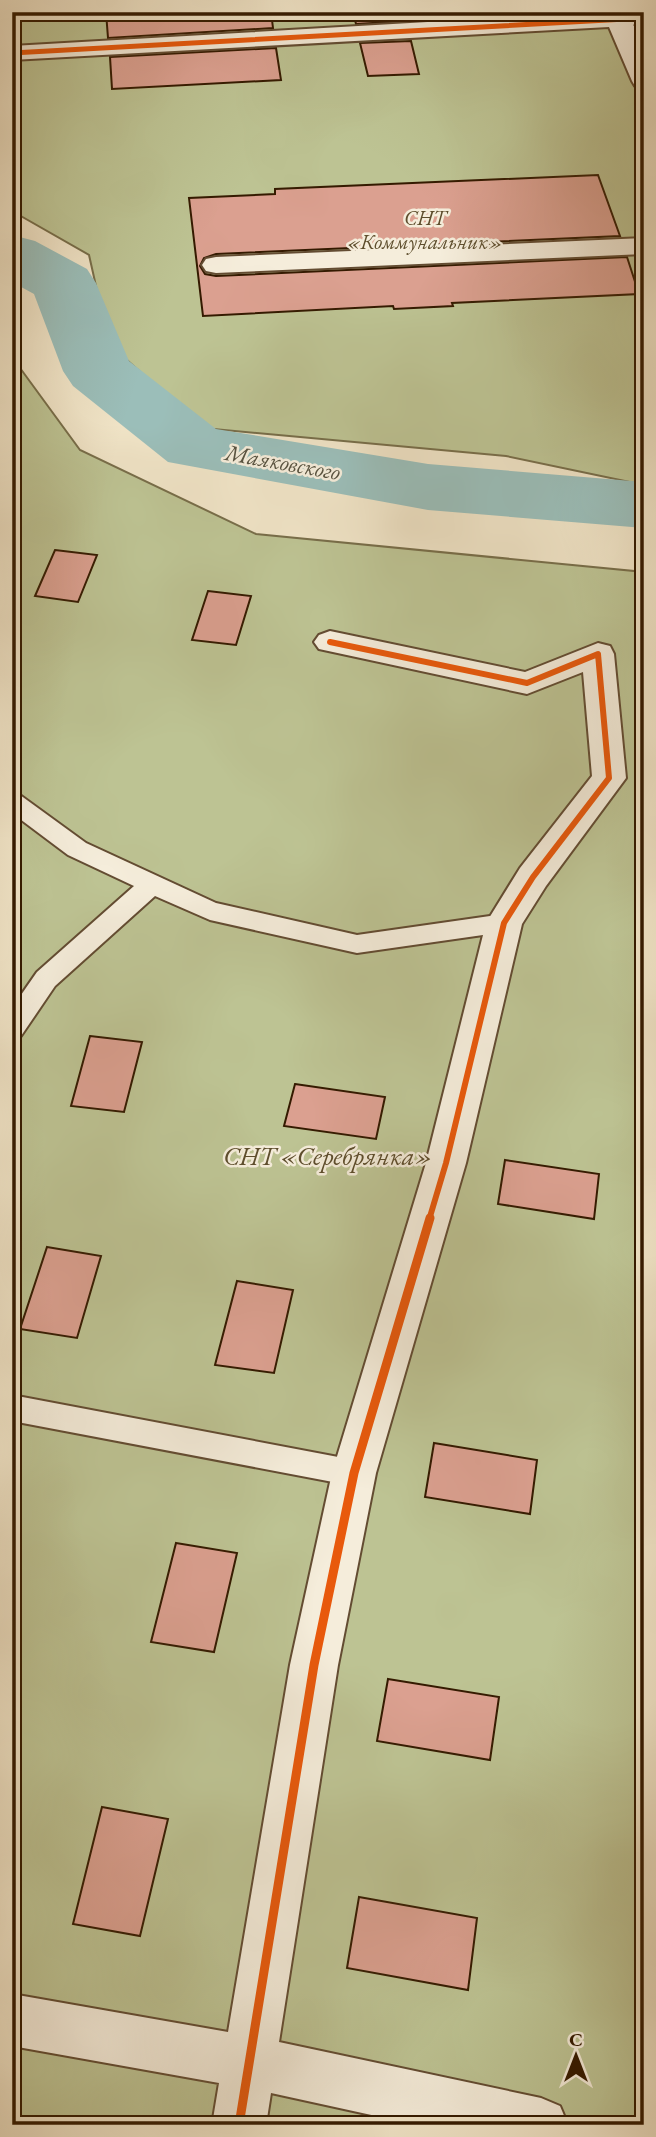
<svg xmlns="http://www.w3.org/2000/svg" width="656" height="2137" font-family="'EB Garamond',serif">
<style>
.green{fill:#bdc393;stroke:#786e4a;stroke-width:2}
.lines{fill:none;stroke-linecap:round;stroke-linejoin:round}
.river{fill:#9bbeb9;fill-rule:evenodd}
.building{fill:#dba090;stroke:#341a00;stroke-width:2}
.lane-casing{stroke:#634c32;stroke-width:4}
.street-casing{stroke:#634c32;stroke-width:4}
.secondary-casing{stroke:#341a00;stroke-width:4}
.lane{fill:#f5eddb;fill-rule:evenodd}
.street{fill:#f5eddb;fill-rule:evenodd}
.secondary{fill:#f5eddb;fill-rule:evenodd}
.cycleway-far2-casing{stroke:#f5eddb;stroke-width:8}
.cycleway-far1-casing{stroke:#f5eddb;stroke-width:10}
.cycleway-casing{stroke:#f5eddb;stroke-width:13}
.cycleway-far2{stroke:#e8590c;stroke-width:5}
.cycleway-far1{stroke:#e8590c;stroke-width:6}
.cycleway{stroke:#e8590c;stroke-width:9}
.labels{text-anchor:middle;stroke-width:5;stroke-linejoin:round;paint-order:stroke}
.far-park-label{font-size:21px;font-style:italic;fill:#5d4d2c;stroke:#f5eddb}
.far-water-label{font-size:23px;font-style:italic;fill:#585341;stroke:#f5eddb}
.park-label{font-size:26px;font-style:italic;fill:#5d4d2c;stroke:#f5eddb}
</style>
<rect width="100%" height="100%" fill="#f0e4c7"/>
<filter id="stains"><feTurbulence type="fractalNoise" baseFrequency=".00286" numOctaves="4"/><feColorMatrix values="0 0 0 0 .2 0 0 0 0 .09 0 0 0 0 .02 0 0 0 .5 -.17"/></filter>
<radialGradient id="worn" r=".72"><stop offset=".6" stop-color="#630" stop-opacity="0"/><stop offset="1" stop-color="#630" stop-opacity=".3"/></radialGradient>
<g class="green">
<path d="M12,12h632v473l-138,-29 -303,-28 -94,-84 -20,-89 -77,-44z"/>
<path d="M12,357l68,93 176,84 388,38v1553h-632z"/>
</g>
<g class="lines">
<path class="river" d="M12,235l23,6 52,28 9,14 33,78 87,68 212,35 216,18v46l-216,-18 -260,-48 -95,-76 -10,-15 -29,-77 -22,-12z"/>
</g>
<g class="building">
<path d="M106,12h165l2,16 -165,10z"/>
<path d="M353,12h50l3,9 -50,3z"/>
<path d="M411,41l8,33 -51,2 -8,-33z"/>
<path d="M276,48l5,32 -169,9 -2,-32z"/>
<path d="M598,175l22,61 -404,18 -12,4 -4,8 5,8 11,2 411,-19 12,37 -187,9 1,3 -59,3 -1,-3 -190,10 -14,-118 86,-4v-5z"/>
<path d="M55,550l42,5 -19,47 -43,-6z"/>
<path d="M208,591l43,5 -15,49 -44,-5z"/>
<path d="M90,1036l52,6 -18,70 -53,-6z"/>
<path d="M295,1084l90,13 -9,42 -92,-13z"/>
<path d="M505,1160l94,14 -5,45 -96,-15z"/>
<path d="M47,1247l54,9 -24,82 -57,-9z"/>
<path d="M237,1281l56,9 -19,83 -59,-8z"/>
<path d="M434,1443l103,17 -7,54 -105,-17z"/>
<path d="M176,1543l61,10 -23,99 -63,-10z"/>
<path d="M388,1679l111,18 -9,63 -113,-19z"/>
<path d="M102,1807l66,12 -28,117 -67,-12z"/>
<path d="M359,1897l118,21 -9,72 -121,-22z"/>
</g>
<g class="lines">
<defs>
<g id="lane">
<path d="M12,793l8,2 66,48 130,60 141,32 147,-21 9,3 3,6 -3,6 -9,3 -147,21 -147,-33 -55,-24 -100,90 -34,50 -9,3v-31l25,-36 97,-86 -66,-31 -56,-42z"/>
<path d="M12,1395l342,65 11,3 4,10 -4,10 -11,3 -342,-65z"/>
</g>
<g id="street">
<path d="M603,12h24c15,27 17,45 17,76l-9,-2 -3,-5 -23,-54 -597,33v-14z"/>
<path d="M644,238v16l-428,19 -10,-2 -4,-6 4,-6 10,-2z"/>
<path d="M330,631l195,41 73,-29 12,3 4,8 12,124 -80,108 -24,38 -56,239 -90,310 -38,192 -59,377 262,56 19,8 8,19h-151l-146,-32 -5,32h-54l7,-42 -207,-37v-52l216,38 62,-367 42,-192 94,-310 60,-240 34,-55 72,-92 -9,-104 -56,22 -208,-45 -5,-7 5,-7z"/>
</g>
<path id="secondary" d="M618,12h26v13l-33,-1 -4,-5 4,-5z"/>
</defs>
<use href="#lane" class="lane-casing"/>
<use href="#street" class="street-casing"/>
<use href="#secondary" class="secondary-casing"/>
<use href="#lane" class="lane"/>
<use href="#street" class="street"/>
<use href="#secondary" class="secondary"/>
<defs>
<path id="cycleway-far2" d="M12,53l632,-35"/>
<path id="cycleway-far1" d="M330,642l197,41 71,-29 11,124 -76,99 -29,46 -58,240 -17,57"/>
<path id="cycleway" d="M239,2125l75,-460 40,-192 76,-255"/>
</defs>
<use href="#cycleway-far2" class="cycleway-far2-casing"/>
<use href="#cycleway-far1" class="cycleway-far1-casing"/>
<use href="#cycleway" class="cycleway-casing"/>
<use href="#cycleway-far2" class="cycleway-far2"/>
<use href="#cycleway-far1" class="cycleway-far1"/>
<use href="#cycleway" class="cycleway"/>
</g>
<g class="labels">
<g class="far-park-label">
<text x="425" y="225">СНТ<tspan x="425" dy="24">«Коммунальник»</tspan></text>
</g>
<g class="far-water-label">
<text transform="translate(283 462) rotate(10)" y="8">Маяковского</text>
</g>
<g class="park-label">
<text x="328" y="1165">СНТ «Серебрянка»</text>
</g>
</g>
<rect width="656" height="2137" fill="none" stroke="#f0e4c7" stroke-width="42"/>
<rect x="14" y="14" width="628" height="2109" fill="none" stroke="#341a00" stroke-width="3.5"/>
<rect x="21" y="21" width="614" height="2095" fill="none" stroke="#341a00" stroke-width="2"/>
<g transform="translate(576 2056)" stroke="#f5eddb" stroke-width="5" paint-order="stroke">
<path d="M0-5L12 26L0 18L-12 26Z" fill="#341a00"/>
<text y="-10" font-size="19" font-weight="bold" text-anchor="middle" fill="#341a00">С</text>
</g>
<rect width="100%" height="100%" filter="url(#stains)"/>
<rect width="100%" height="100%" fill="url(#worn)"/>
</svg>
